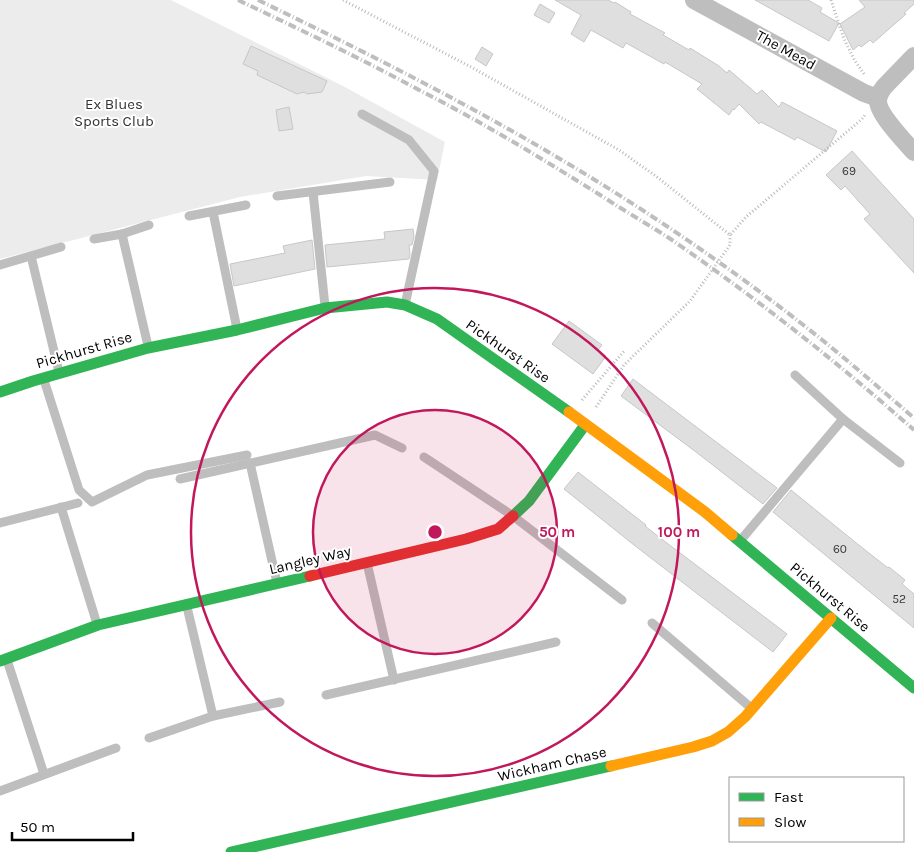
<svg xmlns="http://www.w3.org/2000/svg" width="914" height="852" font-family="Karla,sans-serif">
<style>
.green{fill:#ececec}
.building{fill:#dfdfdf;stroke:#c7c7c7}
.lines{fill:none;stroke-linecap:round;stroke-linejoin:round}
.path{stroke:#b9b9b9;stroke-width:3;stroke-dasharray:1 2.5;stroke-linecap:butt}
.lane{stroke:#bebebe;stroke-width:9}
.street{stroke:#bebebe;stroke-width:18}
.fast{stroke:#30b455;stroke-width:11}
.slow{stroke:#ff9f0a;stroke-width:11}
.jam{stroke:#e5322d;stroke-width:11}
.rail{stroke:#bebebe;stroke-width:4;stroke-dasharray:8 2.5 1 2.5;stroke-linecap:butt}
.ring{fill:none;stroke:#c2185b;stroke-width:2.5}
.labels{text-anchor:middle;stroke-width:4;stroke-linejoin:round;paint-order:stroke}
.number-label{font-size:12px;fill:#383838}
.street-label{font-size:15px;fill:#000;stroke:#fff}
.park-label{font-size:15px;fill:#333;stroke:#fff}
.centre{fill:#c2185b;stroke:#fff;stroke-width:2.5}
.ring-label{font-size:15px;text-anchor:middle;font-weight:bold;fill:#c2185b;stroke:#fff;stroke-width:4;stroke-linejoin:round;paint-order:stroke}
</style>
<rect width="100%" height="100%" fill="#fff"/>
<path class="green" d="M0,0h171l172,86 102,56 -8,38 -71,-4 -126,21 -240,62z"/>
<g class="building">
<path d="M555,0h53l6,3 1,-1 16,10 -1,2 35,19 -2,2 26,15 1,-2 29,18 8,7 2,-3 28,24 5,-4 17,17 3,-5 55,29 -11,21 -29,-15 -2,3 -34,-18 -2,2 -20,-20 -5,6 -1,-1 -4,6 -32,-26 5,-5 -37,-22 -1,2 -38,-21 -3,5 -32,-18 -7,12 -13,-8 10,-19z"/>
<path d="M755,0h53l14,8 -2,4 19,11 -10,18z"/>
<path d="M859,0h55v4l-10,9 2,1 -33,29 -3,-3 -9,7 -2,-2 -6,5 -13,-26 25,-17z"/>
<path d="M540,4l15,9 -6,10 -15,-8z"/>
<path d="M251,46l76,35 -5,11 -15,2 -3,-2 -7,2 -40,-19 1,-4 -15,-7z"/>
<path d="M482,47l11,7 -7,12 -11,-7z"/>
<path d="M289,107l4,22 -14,2 -3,-21z"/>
<path d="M852,151l62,68v54l-50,-54 6,-5 -25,-28 -4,4 -15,-15z"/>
<path d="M413,229l1,7 -2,9h-3l1,9 -1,5 -82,8 -2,-22 60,-6 -1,-7z"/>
<path d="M312,240l3,29 -81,17 -4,-22 55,-11 -2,-7z"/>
<path d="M569,321l33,24 -4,5 8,6 -13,18 -41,-30z"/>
<path d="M633,379l144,109 -14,16 -67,-52 -75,-56z"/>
<path d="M578,472l68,53 -1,1 14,11 128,97 -14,18 -139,-107 -70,-56z"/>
<path d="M791,490l69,56 28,22 1,-1 16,13 -3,4 12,10v34l-141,-116z"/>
</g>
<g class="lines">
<g class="path">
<path d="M343,0l128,67 148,83 38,27 73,58 16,-18 116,-98 3,-4"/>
<path d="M831,0l13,39 11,22 9,13"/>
<path d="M582,400l43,-50"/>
<path d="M596,407l28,-42 66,-64 40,-56v-10"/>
</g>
<g class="lane">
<path d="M362,114l47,26 25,31 -29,134"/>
<path d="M313,192l12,114"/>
<path d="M277,196l113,-14"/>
<path d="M213,212l24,117"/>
<path d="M189,216l57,-11"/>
<path d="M122,234l26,112"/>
<path d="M94,239l28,-5 27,-9"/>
<path d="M31,256l28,116"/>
<path d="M0,265l61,-18"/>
<path d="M795,375l48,44 57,44"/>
<path d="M44,380l35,110 13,12 55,-27 100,-20"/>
<path d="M424,457l89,59 109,84"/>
<path d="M250,463l27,120"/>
<path d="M180,479l195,-44 27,13"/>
<path d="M61,507l36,117"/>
<path d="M0,523l78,-20"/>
<path d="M740,541l103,-122"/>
<path d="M367,563l27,117"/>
<path d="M187,607l26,109"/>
<path d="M652,623l98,84"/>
<path d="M7,660l37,114"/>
<path d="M326,695l230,-53"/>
<path d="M149,738l64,-22 67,-14"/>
<path d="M0,791l116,-43"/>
</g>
<g class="street">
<path d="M694,0l170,93 14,5"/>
<path d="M914,56l-30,31c-3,4 -6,9 -6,14 0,13 27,41 36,51"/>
</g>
<g class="fast">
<path d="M0,392l33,-11 115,-33 89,-18 88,-22 62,-6 18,3 32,14 132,93"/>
<path d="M513,516l16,-15 56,-76"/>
<path d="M732,535l182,153"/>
<path d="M0,661l98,-36 212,-49"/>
<path d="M231,852l380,-86"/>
</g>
<g class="slow">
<path d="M569,412l136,100 27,23"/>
<path d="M611,766l82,-19 19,-6 16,-9 17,-15 86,-99"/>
</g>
<path class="jam" d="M310,576l156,-37 32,-10 15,-13"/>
<g class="rail">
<path d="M238,0c61,29 122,58 181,90 65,33 127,71 189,110 20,13 41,25 61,38 86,59 167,123 245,192"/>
<path d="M258,0c99,48 197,97 292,153 94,55 186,118 271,186 32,26 62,52 93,79"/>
</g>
</g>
<circle cx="435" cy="532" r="122" fill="#c2185b" fill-opacity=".12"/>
<g class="ring">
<circle cx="435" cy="532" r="122"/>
<circle cx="435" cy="532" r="244"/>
</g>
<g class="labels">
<g class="number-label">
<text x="849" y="175">69</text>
<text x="840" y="553">60</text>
<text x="899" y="603">52</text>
</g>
<g class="street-label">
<text transform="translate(786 50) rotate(29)" y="5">The Mead</text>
<text transform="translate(84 350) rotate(-16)" y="5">Pickhurst Rise</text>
<text transform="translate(508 351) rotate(35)" y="5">Pickhurst Rise</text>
<text transform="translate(310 560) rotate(-13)" y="5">Langley Way</text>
<text transform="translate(830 597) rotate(40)" y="5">Pickhurst Rise</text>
<text transform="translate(552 764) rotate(-13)" y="5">Wickham Chase</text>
</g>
<g class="park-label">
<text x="114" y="109">Ex Blues<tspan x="114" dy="17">Sports Club</tspan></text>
</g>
</g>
<circle cx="435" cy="532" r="8" class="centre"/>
<g class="ring-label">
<text x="557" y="537">50 m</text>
<text x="679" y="537">100 m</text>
</g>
<rect x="729" y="777" width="175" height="65" fill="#ffffff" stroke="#999999"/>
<rect x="739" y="793" width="25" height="8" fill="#30b455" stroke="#999999"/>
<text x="774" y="802" font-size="15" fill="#000000">Fast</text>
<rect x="739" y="818" width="25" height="8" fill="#ff9f0a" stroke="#999999"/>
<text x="774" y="827" font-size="15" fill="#000000">Slow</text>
<path d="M12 832v8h121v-8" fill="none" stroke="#000000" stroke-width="2.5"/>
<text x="20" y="832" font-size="15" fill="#000000" stroke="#ffffff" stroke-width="4" paint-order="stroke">50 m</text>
</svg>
